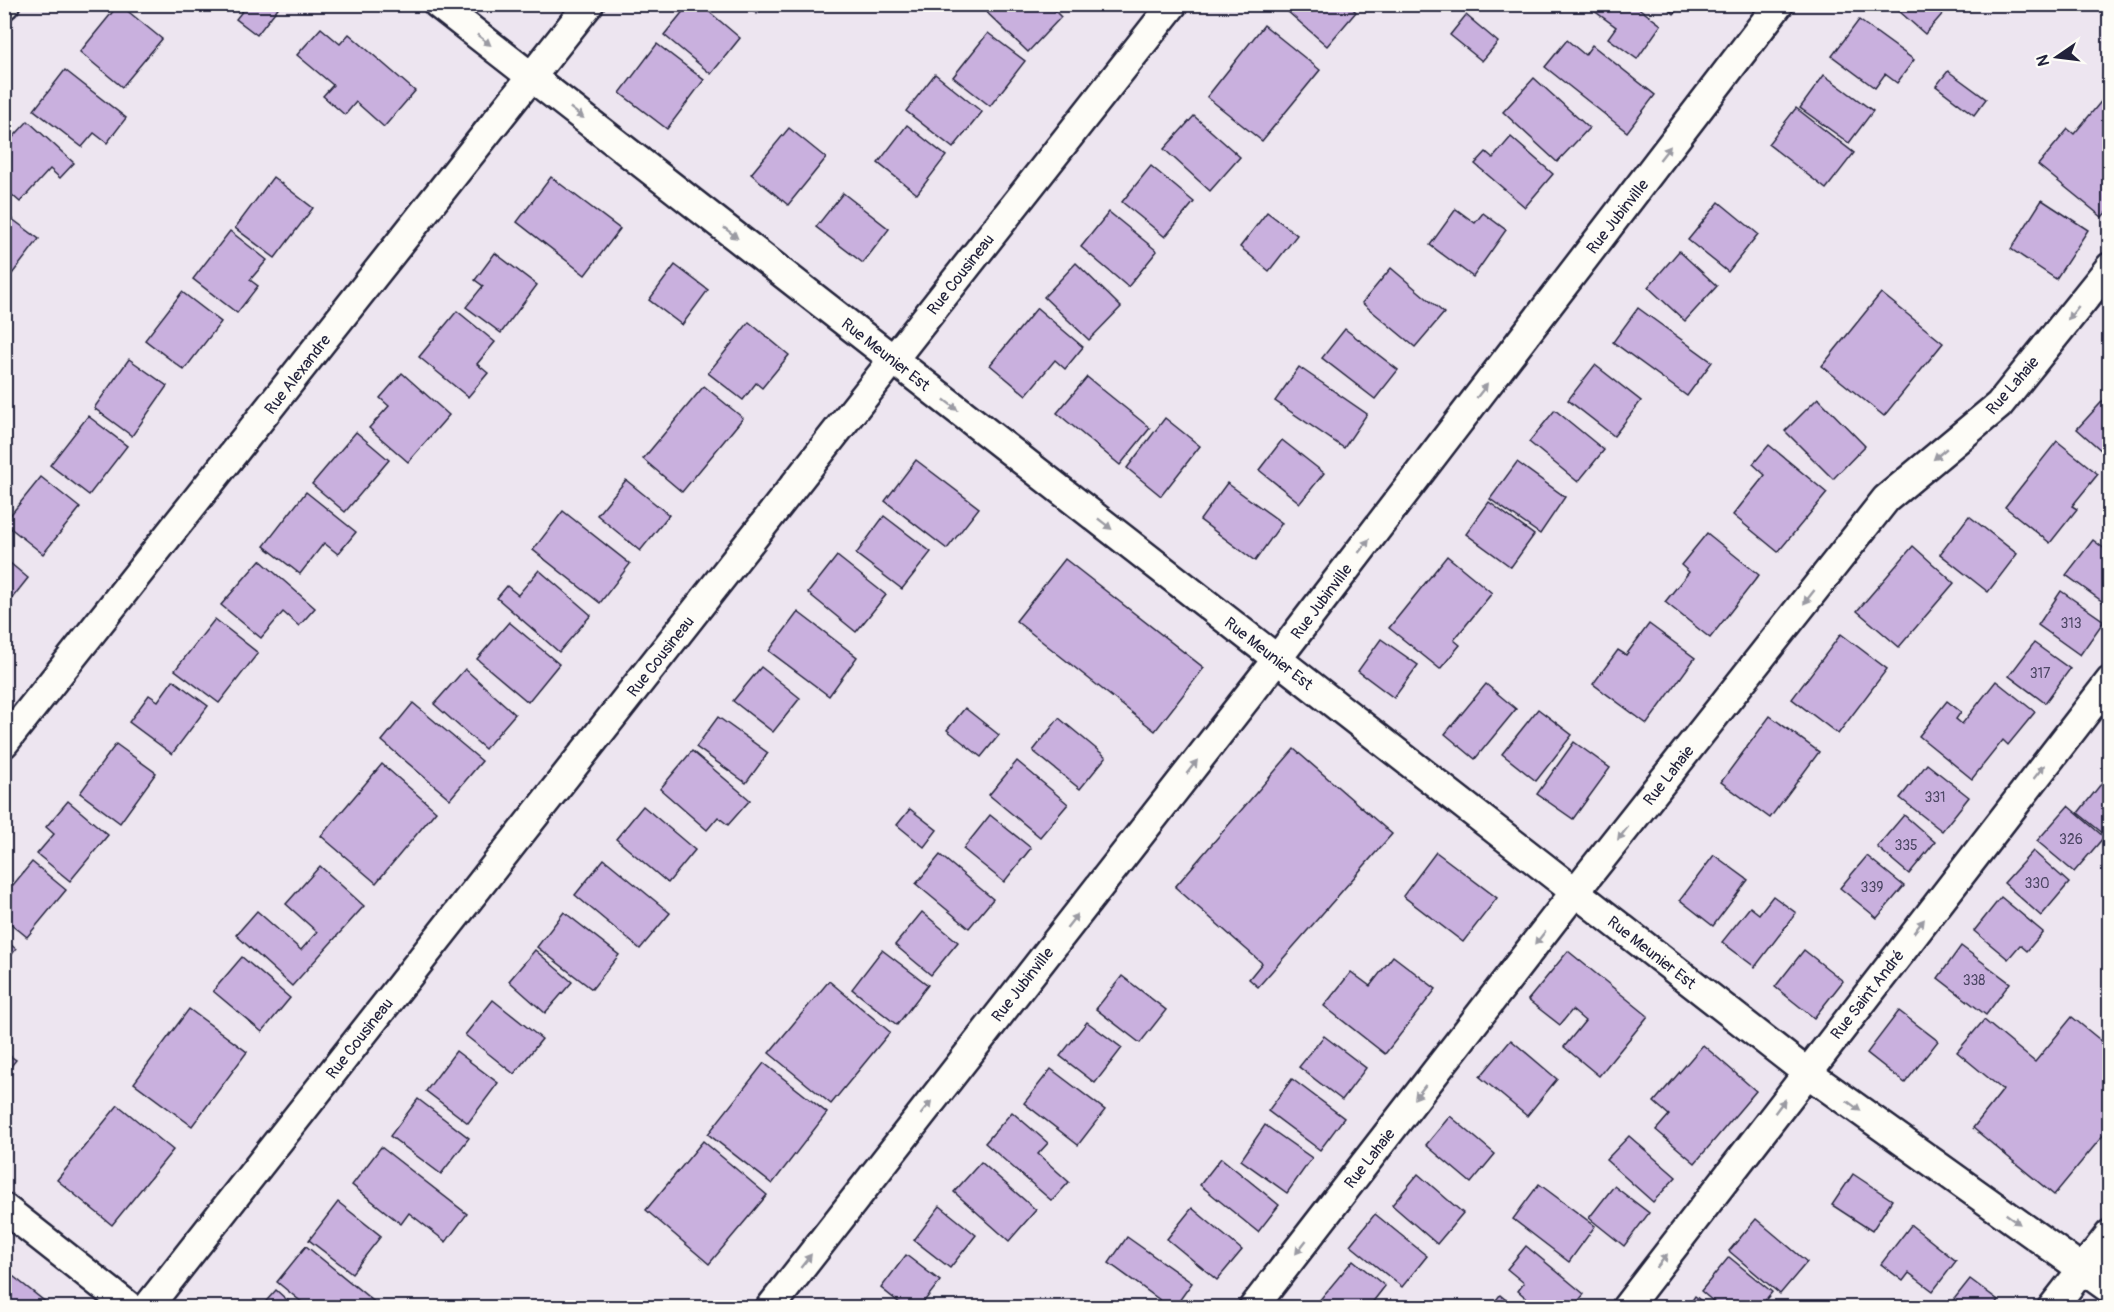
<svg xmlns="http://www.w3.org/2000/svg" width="2114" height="1312" font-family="Pangolin,sans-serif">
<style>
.building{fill:#c9b0de;stroke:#22223b;stroke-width:1.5}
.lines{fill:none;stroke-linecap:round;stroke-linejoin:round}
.minor-casing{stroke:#22223b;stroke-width:33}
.minor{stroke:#fdfcf7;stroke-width:28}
.oneway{fill:#9a9aa2}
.labels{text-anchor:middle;stroke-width:4.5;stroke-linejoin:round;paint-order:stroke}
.number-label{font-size:14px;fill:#4c4664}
.street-label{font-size:16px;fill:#22223b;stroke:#fdfcf7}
</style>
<rect width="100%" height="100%" fill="#ede5f0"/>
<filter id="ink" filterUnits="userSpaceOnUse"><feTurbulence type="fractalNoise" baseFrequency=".0167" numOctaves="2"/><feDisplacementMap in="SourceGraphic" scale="12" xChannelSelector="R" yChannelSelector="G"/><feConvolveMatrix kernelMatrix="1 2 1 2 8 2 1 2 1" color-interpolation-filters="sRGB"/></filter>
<g filter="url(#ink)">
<g class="building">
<path d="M119,4l43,35 -40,48 -42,-35z"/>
<path d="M238,4h43l-24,31 -21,-16 8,-10z"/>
<path d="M689,4h11l40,34 -29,36 -47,-39z"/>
<path d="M747,4h19l-9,10z"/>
<path d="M978,4h70l13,13 -33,35z"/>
<path d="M1279,4h69l8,8 -29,34z"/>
<path d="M1597,4h36l28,21 -24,34 -29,-21 8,-11 -23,-17z"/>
<path d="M1663,4h19l-8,10z"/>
<path d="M1891,4h60l-26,30z"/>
<path d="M1466,15l32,27 -16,19 -32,-26z"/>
<path d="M1859,20l55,40 -17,23 -12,-9 -10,14 -43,-32z"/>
<path d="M1264,25l56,45 -58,71 -55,-44z"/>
<path d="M321,28l19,16 9,-10 66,57 -31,36 -28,-25 -11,13 -22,-19 10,-11 -36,-30z"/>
<path d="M988,33l37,28 -35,45 -37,-29z"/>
<path d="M1567,40l18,15 7,-10 63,50 -28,37 -82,-65z"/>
<path d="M657,44l47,36 -37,49 -47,-36z"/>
<path d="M65,70l61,48 -19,25 -13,-10 -12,14 -48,-37z"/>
<path d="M1948,71l38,28 -12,16 -38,-29z"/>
<path d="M935,74l47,38 -29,36 -47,-37z"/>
<path d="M1824,75l49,36 -24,32 -49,-35z"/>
<path d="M1534,78l55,50 -32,34 -54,-50z"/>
<path d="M2104,98l6,4v106l-8,9 -64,-52 30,-36 6,5z"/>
<path d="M1796,108l58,45 -28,36 -58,-45z"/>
<path d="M1194,116l46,41 -30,34 -46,-42z"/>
<path d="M28,121l46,42 -14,15 -10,-9 -30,33 -16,-14v-41z"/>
<path d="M907,125l39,31 -29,38 -39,-31z"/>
<path d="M789,128l37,30 -38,47 -37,-31z"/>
<path d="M1511,137l42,37 -28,33 -50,-43 11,-12 7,6z"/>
<path d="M1151,166l43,36 -29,35 -43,-35z"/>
<path d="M273,177l40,31 -38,50 -40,-30z"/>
<path d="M551,177l69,52 -35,46 -68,-53z"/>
<path d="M843,193l46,36 -26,34 -47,-36z"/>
<path d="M2042,200l46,30 -32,49 -45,-30z"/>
<path d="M1719,202l39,32 -30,38 -40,-32z"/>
<path d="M1456,209l19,14 8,-10 23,17 -33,47 -43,-32z"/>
<path d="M1109,212l48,39 -29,36 -47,-40z"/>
<path d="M1267,212l30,23 -28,36 -29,-24z"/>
<path d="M4,213l35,26 -30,39 -5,-4z"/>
<path d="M230,231l37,29 -17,20 8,6 -21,27 -44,-34z"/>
<path d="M1679,251l38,35 -32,35 -37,-34z"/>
<path d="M495,253l42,32 -36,48 -35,-26 17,-21 -8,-6z"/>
<path d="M1076,263l45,44 -32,33 -45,-43z"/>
<path d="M675,265l33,25 -26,35 -33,-25z"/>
<path d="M1391,268l53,45 -29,34 -53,-44z"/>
<path d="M182,292l39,30 -37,48 -39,-30z"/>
<path d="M1881,293l62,50 -59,73 -62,-50z"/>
<path d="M1037,308l46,39 -18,22 -10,-9 -29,35 -36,-30z"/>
<path d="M1638,308l74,54 -25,34 -74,-54z"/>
<path d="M457,311l38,31 -18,22 11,9 -20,24 -49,-40z"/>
<path d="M749,322l40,33 -27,33 -6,-5 -13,17 -35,-27z"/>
<path d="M1345,329l53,41 -23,29 -53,-41z"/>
<path d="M129,359l38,27 -35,50 -38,-28z"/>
<path d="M1595,365l46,36 -27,35 -46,-36z"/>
<path d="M1299,367l68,47 -23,34 -69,-47z"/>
<path d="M402,373l47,42 -41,47 -39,-34 20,-22 -9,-8z"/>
<path d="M1087,377l63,51 -30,37 -63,-52z"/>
<path d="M704,386l39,32 -61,74 -39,-33z"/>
<path d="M2110,393v65l-33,-29z"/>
<path d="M1818,398l47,48 -32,33 -48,-48z"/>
<path d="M1555,410l49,40 -26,32 -49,-40z"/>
<path d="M88,416l39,30 -38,49 -39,-30z"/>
<path d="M1165,418l35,28 -39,50 -34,-28z"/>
<path d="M356,432l33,28 -44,52 -33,-28z"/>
<path d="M1282,440l42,33 -24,30 -41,-33z"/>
<path d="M2057,441l41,33 -26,32 5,3 -27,34 -45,-36z"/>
<path d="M1769,445l58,48 -49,59 -45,-37 32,-40 -12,-11z"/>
<path d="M916,460l63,48 -32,41 -62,-48z"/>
<path d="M1517,462l48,35 -25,37 -50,-35z"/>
<path d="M41,477l39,31 -37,46 -39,-31z"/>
<path d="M626,480l43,35 -29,36 -43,-36z"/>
<path d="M1227,483l55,40 -27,38 -55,-41z"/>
<path d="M306,492l50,40 -18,22 -14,-11 -24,31 -36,-28z"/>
<path d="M1489,502l45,33 -23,32 -45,-33z"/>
<path d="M563,511l67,53 -30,39 -67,-53z"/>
<path d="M884,516l47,36 -29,37 -46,-35z"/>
<path d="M1969,516l48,38 -29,38 -48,-38z"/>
<path d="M1707,533l52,42 -49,63 -45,-36 24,-30 -8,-7z"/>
<path d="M2093,540l17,13v54l-44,-32z"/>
<path d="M1913,546l41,37 -55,64 -42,-36z"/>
<path d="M837,556l49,39 -30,37 -48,-39z"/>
<path d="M1447,556l45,37 -38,47 6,5 -20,24 -51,-41z"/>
<path d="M4,558l24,20 -19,24 -5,-4z"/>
<path d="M1065,559l139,109 -49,63 -139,-110z"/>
<path d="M260,560l55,48 -16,18 -16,-14 -22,26 -40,-33z"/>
<path d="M539,570l52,45 -32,37 -62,-54 10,-12 11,9z"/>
<path d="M2061,591l43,30 -24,34 -42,-30z"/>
<path d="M798,612l59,45 -28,39 -60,-45z"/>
<path d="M215,619l43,34 -39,50 -44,-33z"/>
<path d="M509,622l50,42 -31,38 -51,-43z"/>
<path d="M1649,624l46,34 -48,66 -54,-40 25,-34 8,5z"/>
<path d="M1841,634l46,35 -49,65 -46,-35z"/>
<path d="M1381,639l37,26 -24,33 -36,-27z"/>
<path d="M2034,643l36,26 -25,34 -36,-27z"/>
<path d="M761,667l39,31 -27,34 -40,-31z"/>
<path d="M465,669l50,45 -30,35 -51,-45z"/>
<path d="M173,680l35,26 -36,48 -43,-32 20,-27 9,6z"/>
<path d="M1996,681l39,31 -27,33 -5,-5 -31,39 -53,-43 28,-35 14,11 -5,7 6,5z"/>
<path d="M1486,684l30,25 -41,50 -30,-25z"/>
<path d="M413,703l69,58 -32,38 -68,-58z"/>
<path d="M965,708l34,27 -18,22 -34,-27z"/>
<path d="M1538,709l34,26 -36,46 -34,-27z"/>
<path d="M1770,716l49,36 -49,66 -49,-36z"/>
<path d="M718,717l50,36 -22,30 -50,-36z"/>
<path d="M1059,718l47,39 -26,32 -47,-38z"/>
<path d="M1574,742l36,26 -37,51 -36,-25z"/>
<path d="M116,744l40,29 -36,50 -40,-30z"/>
<path d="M1294,749l98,85 -134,153 -9,-8 13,-16 -87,-76z"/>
<path d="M692,751l58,49 -22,25 -10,-8 -11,13 -47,-41z"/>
<path d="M1017,761l51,43 -28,33 -51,-42z"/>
<path d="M382,764l54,47 -60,72 -55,-47z"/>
<path d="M1927,764l42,33 -27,34 -42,-33z"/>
<path d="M2105,779l5,4v56l-32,-26z"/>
<path d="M68,801l40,34 -38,46 -33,-27 17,-20 -8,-7z"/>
<path d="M643,806l52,44 -27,33 -52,-44z"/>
<path d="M2068,806l36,31 -30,35 -37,-31z"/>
<path d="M910,809l27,21 -13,17 -27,-22z"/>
<path d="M990,815l41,33 -27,34 -41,-33z"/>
<path d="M1904,815l31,27 -26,32 -32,-27z"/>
<path d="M2033,851l36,32 -28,33 -37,-33z"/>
<path d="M1436,852l61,46 -34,44 -60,-46z"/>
<path d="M940,855l53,44 -24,29 -53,-44z"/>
<path d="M1714,855l34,25 -35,46 -33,-26z"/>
<path d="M1867,856l37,30 -27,32 -37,-30z"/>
<path d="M604,859l66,54 -30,36 -65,-54z"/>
<path d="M32,862l34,28 -39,47 -23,-19v-38l2,-1 7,6z"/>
<path d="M320,866l44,40 -72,80 -56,-51 21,-24 44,39 16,-18 -31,-28z"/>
<path d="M1773,896l23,17 -41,54 -33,-25 28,-35 9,7z"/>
<path d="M2001,897l42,35 -16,19 -7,-6 -12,14 -34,-28z"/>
<path d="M564,912l55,43 -27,34 -55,-42z"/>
<path d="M922,912l36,30 -27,33 -36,-30z"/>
<path d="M4,939l12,10 -12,15z"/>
<path d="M1961,946l49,37 -24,32 -48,-37z"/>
<path d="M535,950l37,32 -27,31 -36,-32z"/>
<path d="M882,950l46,35 -31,40 -45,-36z"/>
<path d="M1804,950l39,31 -29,37 -39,-31z"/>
<path d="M1568,951l80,65 -49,60 -35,-29 21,-26 -13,-11 -12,15 -32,-25z"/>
<path d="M1393,956l43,33 -51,65 -61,-48 27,-34 19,14z"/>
<path d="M242,957l48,41 -28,34 -49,-41z"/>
<path d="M1122,976l44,34 -26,33 -44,-34z"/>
<path d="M829,981l61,51 -59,72 -62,-51z"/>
<path d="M493,1000l49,39 -28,35 -49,-39z"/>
<path d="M189,1009l58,43 -55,74 -58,-43z"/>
<path d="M1899,1011l39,30 -33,42 -38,-30z"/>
<path d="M2072,1017l38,31v79l-56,68 -81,-67 30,-38 -46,-38 27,-32 51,42z"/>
<path d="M1087,1022l35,26 -27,35 -35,-27z"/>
<path d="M1324,1036l42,32 -24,32 -43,-33z"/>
<path d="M1511,1040l46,39 -30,37 -47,-39z"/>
<path d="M1703,1045l53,46 -61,72 -39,-33 13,-15 -15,-13z"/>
<path d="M456,1051l42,32 -30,40 -42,-32z"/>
<path d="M4,1052l12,8 -12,15z"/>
<path d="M764,1063l63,50 -55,71 -64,-50z"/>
<path d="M1051,1069l54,41 -27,35 -54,-42z"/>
<path d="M1292,1079l52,39 -24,32 -52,-39z"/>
<path d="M418,1099l51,39 -28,36 -51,-38z"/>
<path d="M118,1105l55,45 -61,75 -55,-45z"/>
<path d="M1012,1112l36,31 -10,11 31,28 -17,19 -67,-58z"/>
<path d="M1450,1116l45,38 -24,29 -45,-38z"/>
<path d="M1265,1125l47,33 -25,35 -46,-33z"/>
<path d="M1629,1136l47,41 -23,25 -47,-42z"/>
<path d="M703,1141l64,54 -58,69 -63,-54z"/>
<path d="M381,1147l86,67 -21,28 -37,-29 -8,11 -49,-39z"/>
<path d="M1221,1158l58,47 -21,27 -58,-47z"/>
<path d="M981,1162l55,48 -27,31 -55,-49z"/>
<path d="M1418,1174l45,39 -26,31 -45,-39z"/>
<path d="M1853,1174l39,26 -20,31 -40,-26z"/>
<path d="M1539,1184l56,42 -26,36 -56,-43z"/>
<path d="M1614,1186l35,27 -25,33 -35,-28z"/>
<path d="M338,1202l43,34 -29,37 -43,-33z"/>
<path d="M940,1206l36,29 -26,33 -36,-28z"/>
<path d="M1192,1208l50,42 -25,30 -50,-41z"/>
<path d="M1375,1214l52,42 -25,31 -52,-42z"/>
<path d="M1756,1219l51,43 -27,32 -51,-43z"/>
<path d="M1911,1225l45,36 -23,30 -24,-18 -6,8 -22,-17z"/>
<path d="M1127,1237l65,46 -18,25h-3l-62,-45z"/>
<path d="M306,1246l72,59 -2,3h-67l-32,-26z"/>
<path d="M1526,1246l58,48 -11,14h-35l-20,-17 6,-8 -17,-14z"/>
<path d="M906,1255l34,26 -21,27h-13l-25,-20z"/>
<path d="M1729,1257l43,35 -13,16h-38l-20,-17z"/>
<path d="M1353,1260l32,26 -17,22h-55z"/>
<path d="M4,1269l44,35 -3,4h-41z"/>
<path d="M1970,1279l28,21 -6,8h-45z"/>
<path d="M276,1290l20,18h-36z"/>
<path d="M1500,1295l16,13h-26z"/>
<path d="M1695,1296l15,12h-23z"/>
</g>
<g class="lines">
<defs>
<g id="minor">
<path d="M438,4l1368,1068 304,217"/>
<path d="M4,5l1,-1"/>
<path d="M4,743l585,-739"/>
<path d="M4,1208l127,100"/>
<path d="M147,1308l1026,-1304"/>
<path d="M770,1308l507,-649 502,-655"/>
<path d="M1253,1308l322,-416 311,-393 113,-94 111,-138"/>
<path d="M1626,1308l484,-627"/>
<path d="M2052,1308l58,-74"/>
</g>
</defs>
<use href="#minor" class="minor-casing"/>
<use href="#minor" class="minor"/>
</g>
<defs><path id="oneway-solid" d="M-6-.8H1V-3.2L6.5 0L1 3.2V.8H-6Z" transform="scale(1.5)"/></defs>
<g class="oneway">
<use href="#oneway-solid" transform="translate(484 40) rotate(38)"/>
<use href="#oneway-solid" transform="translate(577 113) rotate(38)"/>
<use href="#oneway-solid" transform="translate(1665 153) rotate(-52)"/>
<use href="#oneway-solid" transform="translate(731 233) rotate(38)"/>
<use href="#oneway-solid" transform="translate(2073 313) rotate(129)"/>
<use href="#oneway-solid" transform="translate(1482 391) rotate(-52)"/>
<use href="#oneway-solid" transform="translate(951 405) rotate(38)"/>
<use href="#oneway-solid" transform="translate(1940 454) rotate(140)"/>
<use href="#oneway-solid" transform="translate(1105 524) rotate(38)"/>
<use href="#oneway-solid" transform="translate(1364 546) rotate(-52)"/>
<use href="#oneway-solid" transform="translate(1809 597) rotate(128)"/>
<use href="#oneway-solid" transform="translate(1192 767) rotate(-52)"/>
<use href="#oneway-solid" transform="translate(2039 772) rotate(-52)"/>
<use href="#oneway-solid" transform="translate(1623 833) rotate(128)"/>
<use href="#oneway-solid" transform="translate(1072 921) rotate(-52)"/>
<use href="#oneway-solid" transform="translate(1919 926) rotate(-52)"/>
<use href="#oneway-solid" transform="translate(1540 938) rotate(128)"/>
<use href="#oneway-solid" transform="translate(1420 1092) rotate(128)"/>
<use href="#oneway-solid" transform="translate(1780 1106) rotate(-53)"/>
<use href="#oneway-solid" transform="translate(1854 1106) rotate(36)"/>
<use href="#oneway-solid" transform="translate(926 1108) rotate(-52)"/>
<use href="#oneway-solid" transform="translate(2013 1219) rotate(36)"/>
<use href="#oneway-solid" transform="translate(1301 1247) rotate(128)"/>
<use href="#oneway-solid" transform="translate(806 1261) rotate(-52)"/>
<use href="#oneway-solid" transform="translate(1662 1261) rotate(-52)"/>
</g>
</g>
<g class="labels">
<g class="number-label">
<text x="2071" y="628">313</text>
<text x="2040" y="678">317</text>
<text x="1935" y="802">331</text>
<text x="2071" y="844">326</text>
<text x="1906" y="850">335</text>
<text x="2037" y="888">330</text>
<text x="1872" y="892">339</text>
<text x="1974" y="985">338</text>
</g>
<g class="street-label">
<text transform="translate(1617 216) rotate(-52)" y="6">Rue Jubinville</text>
<text transform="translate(960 274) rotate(-52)" y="6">Rue Cousineau</text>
<text transform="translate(886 354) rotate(38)" y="6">Rue Meunier Est</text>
<text transform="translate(297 374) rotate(-52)" y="6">Rue Alexandre</text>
<text transform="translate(2012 385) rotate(-49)" y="6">Rue Lahaie</text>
<text transform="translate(1321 601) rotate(-53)" y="6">Rue Jubinville</text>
<text transform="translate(1269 653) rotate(38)" y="6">Rue Meunier Est</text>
<text transform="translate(660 656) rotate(-52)" y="6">Rue Cousineau</text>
<text transform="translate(1668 775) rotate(-52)" y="6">Rue Lahaie</text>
<text transform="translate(1652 952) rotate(38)" y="6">Rue Meunier Est</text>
<text transform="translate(1022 984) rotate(-52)" y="6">Rue Jubinville</text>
<text transform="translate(1867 994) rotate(-52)" y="6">Rue Saint André</text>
<text transform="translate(359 1038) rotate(-52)" y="6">Rue Cousineau</text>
<text transform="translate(1369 1158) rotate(-52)" y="6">Rue Lahaie</text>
</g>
</g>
<rect width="2114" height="1312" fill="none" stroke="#fdfcf7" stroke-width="24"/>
<rect x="12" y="12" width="2090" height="1288" fill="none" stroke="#22223b" stroke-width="2" filter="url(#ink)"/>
<g transform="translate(2057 57) rotate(256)" stroke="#fdfcf7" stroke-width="4.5" paint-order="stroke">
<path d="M0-4.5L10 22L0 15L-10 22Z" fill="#22223b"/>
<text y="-9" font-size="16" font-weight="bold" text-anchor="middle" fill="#22223b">N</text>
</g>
</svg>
